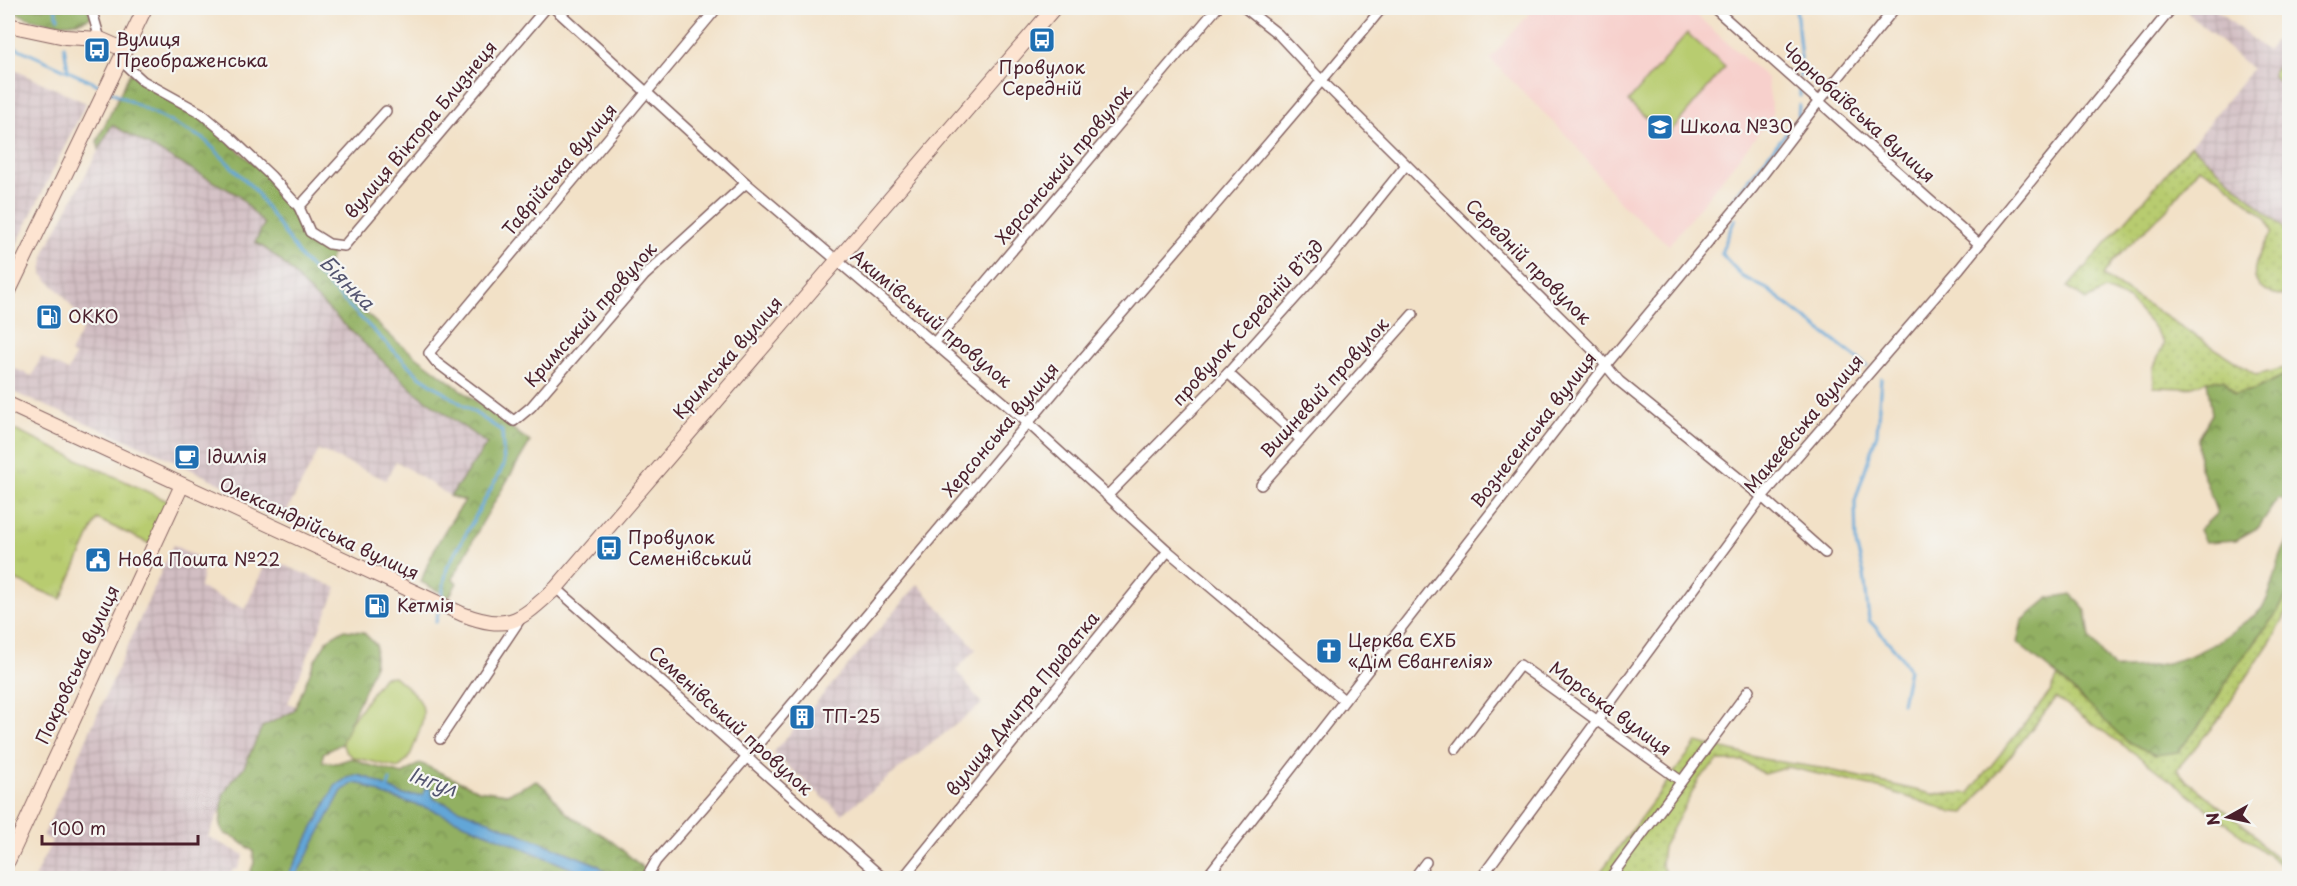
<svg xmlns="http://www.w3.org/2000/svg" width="2297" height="886" font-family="'Playpen Sans',sans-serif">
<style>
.built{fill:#f7d0cc}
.industrial{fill:url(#industrial-grid)}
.grass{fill:url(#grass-dots);stroke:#81764e;stroke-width:1.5}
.forest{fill:url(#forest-crowns);stroke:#6e6846;stroke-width:1.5}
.park{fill:url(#park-tufts);stroke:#81764e;stroke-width:1.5}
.garden{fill:#b8cc70;stroke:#81764e;stroke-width:1.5}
.water{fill:#62a6d7;stroke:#566281;stroke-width:1.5}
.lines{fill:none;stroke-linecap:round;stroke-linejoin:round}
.stream{stroke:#62a6d7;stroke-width:3}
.street-casing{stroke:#856362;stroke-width:12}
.secondary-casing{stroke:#856362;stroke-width:16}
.street{stroke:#fff;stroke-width:9}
.secondary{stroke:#fde4d1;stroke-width:14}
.labels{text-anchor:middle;stroke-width:4.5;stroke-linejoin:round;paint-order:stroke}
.poi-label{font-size:18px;fill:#4a1f2b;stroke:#f6f6f2;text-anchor:start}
.street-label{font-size:18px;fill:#4a1f2b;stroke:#f6f6f2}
.water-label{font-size:20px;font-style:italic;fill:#545570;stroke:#f6f6f2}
</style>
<defs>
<pattern id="industrial-grid" width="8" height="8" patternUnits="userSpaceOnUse" patternTransform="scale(1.5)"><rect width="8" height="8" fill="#d2bec3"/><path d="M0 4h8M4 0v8" fill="none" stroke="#b6a3a8"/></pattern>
<pattern id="grass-dots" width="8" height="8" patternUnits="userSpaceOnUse" patternTransform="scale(1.5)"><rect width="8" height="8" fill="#b8cc70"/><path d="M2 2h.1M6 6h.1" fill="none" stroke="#a0af61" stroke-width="1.8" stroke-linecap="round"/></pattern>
<pattern id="forest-crowns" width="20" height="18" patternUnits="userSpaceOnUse" patternTransform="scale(1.5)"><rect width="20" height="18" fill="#92b062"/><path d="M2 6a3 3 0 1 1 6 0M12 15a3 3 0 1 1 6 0" fill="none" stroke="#798f51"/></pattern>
<pattern id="park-tufts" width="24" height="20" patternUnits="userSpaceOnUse" patternTransform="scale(1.5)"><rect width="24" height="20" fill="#b8cc70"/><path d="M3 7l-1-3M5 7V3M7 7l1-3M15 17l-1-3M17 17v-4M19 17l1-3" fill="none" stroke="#a0af61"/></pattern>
</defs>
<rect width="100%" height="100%" fill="#f6f6f2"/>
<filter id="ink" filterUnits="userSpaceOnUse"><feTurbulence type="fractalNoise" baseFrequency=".0167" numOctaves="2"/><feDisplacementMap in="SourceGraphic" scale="12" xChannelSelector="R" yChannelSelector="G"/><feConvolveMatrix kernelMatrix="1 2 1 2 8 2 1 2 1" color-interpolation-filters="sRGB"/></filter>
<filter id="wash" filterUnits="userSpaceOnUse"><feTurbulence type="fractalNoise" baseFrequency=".008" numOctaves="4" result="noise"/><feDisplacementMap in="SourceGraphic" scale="24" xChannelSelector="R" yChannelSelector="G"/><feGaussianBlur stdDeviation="1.35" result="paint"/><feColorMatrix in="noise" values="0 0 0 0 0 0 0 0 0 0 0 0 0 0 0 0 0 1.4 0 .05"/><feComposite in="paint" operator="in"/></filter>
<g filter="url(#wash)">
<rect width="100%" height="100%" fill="#f2e1c7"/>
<path class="built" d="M1534,8h154l79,70 6,37 -104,130 -49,-42 -49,-63 -81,-81z"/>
<g class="industrial">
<path d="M2191,8h23l53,43 22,-26v208l-98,-88 61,-76 -65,-57z"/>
<path d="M8,67l78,36 -78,159z"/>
<path d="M112,125l126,70 27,29 -10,18 15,9 24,21 11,15 109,104 73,53 -37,52 -54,-35 -10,19 -67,-30 -34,65 -132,-64 -145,-61v-24l24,10 9,-19 27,14 7,-15 -5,-3 18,-34 -13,-8 -12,-16 -21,-21 3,-23z"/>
<path d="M173,545l32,16 -5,27 45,21 23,-51 69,30 -49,115 19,8 -27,20 -62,83 -10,23 36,18 -7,15 -3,-1 -7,9h-193l18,-37 -9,-5z"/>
<path d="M918,584l58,65 -20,21 26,34 -140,110 -69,-61z"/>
</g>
<g class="grass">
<path d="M2279,65h5l5,4v22l-16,-15v-6z"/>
<path d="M2191,145l98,88v65c-7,-3 -21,-4 -27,-9 -18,-15 1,-42 10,-57l-5,-13 -48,-41 -20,-10 -33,42 -53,51 -10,15 153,99 33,-8v6l-35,17 -19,4 -11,-14 -17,1 -20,7 -33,-1 -1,-18 11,-25 -9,-15 -26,-29 -24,-10 -19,10 -18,-13z"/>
<path d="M2289,591v17l-13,25 -57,86 -42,50 10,12 66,51 9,14 27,21v4l-155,-118 -78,-55 -91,115 -12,-1 -70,-23 -95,-22 -24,7 -21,-13h-25l-18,17 -37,69 -2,17 7,14h-9l-4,-3 -1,3h-58l101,-136 66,17 63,10 106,25 37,-1 82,-102 7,-15 26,26 151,-34 43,-57z"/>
</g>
<g class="forest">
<path d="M8,8h80l3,9c-23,12 -63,5 -83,-9z"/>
<path d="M130,73l69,43 66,58 46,63 22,16 -10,21 73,67 134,101 -48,81 -29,56 4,4 -8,14 -28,-15c10,-31 25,-55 44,-81l-15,-5 37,-52 -73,-53 -109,-104c-14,-18 -30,-33 -50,-45l9,-18 -26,-29 -126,-70 -13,24 -2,-8z"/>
<path d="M2289,373v128l-11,-3 -19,29 -23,13 -31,2 -6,-12 18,-17 -18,-49 -1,-26 14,-24 -5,-33 17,-1 11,14 19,-4z"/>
<path d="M2289,540v51l-11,20 -43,57 -30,50 -27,34 -23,3 -29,-14 -68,-65 -41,-33 5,-22 27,-23 22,-4 15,17 4,27 23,30c50,2 89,-12 128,-43 6,-5 16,-10 21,-17 14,-20 13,-49 27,-68z"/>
<path d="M343,630l20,2 13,13 -2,22 -25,58 4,13 -4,11 -8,-5 -18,9v9l14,1 15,-5 16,7 35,9 17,-11 58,27 29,4 29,-13c14,7 19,22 31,32 14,12 33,18 47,30 15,12 27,25 43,35h-409l6,-15 -1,-12 -19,-14 -9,-3 -5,-8 3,-31 9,-15 12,-13 18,-40 32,-16 21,-51 13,-21z"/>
</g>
<path class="park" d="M8,427l162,75 -20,42 -53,-25 -36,80 -53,-22z"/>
<g class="garden">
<path d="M1687,33l38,34 -58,69 -39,-34z"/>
<path d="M394,676c28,24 37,28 22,64 -4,12 -7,21 -18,28l-45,-11 -8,-6 -3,-9 9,-20 32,-45z"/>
</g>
<path class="water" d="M357,775l12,3 34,17h20l3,-9h3l5,13 164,66 13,13h-17l-164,-69 -46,-14 -20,-10 -10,-2 -12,8 -47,87h-8l48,-92 12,-8z"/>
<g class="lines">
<g class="stream">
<path d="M55,8l3,10"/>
<path d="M1796,8l5,51"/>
<path d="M8,44l93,42"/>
<path d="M64,46l4,24"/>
<path d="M1800,77l1,-8"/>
<path d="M110,91l94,48 50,50 48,70 116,116 84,56 2,34 -57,103 -6,32"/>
<path d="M1800,96v-8"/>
<path d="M1731,202l67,-84 1,-13"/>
<path d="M1735,219l-14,34 22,24 24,12 100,77"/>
<path d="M1881,378l-4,55 -22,68 1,43 8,30 5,46 30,34 10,15 -7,34"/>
<path d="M436,622l3,-13"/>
<path d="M387,790l3,-10"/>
</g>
</g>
</g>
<g filter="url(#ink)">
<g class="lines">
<defs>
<g id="street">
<path d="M91,8l9,31"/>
<path d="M554,8l192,175 282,240 140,128 176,149"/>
<path d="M717,8l-288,345 7,9 78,59 17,-14 113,-131 102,-93"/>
<path d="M1245,8l33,26 44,47 271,269 26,31 143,116 63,56"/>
<path d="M1714,8l265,236"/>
<path d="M120,60l23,21 58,32 30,25 40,38 28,31 11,25 19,12 15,2 202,-238"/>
<path d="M299,207l87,-96"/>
<path d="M935,342l282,-334"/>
<path d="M1228,373l73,67"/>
<path d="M1261,485l152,-171"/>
<path d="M1107,496l121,-123 99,-110 79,-98"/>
<path d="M556,588l327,290"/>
<path d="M440,739l81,-121"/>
<path d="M1456,749l64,-84 161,116"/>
<path d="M651,878l-3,-3 8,-14c128,-143 248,-292 372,-438 117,-139 239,-274 354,-415"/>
<path d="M903,878l265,-327"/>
<path d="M1206,878l400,-513 146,-176 64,-84 79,-97"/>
<path d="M1414,878l12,-16"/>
<path d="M1481,878l281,-381 198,-229 212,-260"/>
<path d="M1610,878l139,-188"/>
</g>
<g id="secondary">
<path d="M8,25l57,12 35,2 25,11"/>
<path d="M8,293l137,-285"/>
<path d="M8,404l454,210c49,19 59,5 94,-26l498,-580"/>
<path d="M8,861l174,-376"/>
</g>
</defs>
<use href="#street" class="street-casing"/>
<use href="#secondary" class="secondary-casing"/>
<use href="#street" class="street"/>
<use href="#secondary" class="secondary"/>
</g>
</g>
<defs>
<symbol id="bus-square" viewBox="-11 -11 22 22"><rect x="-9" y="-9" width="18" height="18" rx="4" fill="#1f6fb2" stroke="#f6f6f2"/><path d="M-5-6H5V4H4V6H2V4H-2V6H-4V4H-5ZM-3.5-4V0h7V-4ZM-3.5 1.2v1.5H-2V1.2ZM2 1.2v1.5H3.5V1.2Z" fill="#fff"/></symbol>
<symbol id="school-square" viewBox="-11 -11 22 22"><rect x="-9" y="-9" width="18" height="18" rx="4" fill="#1f6fb2" stroke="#f6f6f2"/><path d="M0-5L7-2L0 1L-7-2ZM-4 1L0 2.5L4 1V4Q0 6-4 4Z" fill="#fff"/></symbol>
<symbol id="fuel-square" viewBox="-11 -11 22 22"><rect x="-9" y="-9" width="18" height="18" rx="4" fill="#1f6fb2" stroke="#f6f6f2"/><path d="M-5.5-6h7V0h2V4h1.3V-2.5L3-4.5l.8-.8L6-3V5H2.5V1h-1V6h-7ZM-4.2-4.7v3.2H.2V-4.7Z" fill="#fff"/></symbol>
<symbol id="cafe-square" viewBox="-11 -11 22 22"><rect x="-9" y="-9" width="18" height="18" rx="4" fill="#1f6fb2" stroke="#f6f6f2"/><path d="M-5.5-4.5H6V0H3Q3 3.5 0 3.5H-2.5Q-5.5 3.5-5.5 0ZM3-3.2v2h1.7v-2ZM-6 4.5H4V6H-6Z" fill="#fff"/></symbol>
<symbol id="civic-square" viewBox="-11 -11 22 22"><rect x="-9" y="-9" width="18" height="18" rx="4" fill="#1f6fb2" stroke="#f6f6f2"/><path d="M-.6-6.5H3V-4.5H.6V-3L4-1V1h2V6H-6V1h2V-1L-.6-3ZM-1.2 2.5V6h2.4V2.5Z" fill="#fff"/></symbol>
<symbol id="church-square" viewBox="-11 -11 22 22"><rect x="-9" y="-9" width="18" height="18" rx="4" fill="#1f6fb2" stroke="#f6f6f2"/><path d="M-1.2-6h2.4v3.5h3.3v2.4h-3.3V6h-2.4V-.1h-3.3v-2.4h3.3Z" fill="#fff"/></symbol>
<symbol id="building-square" viewBox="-11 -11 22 22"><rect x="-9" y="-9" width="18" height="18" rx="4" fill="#1f6fb2" stroke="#f6f6f2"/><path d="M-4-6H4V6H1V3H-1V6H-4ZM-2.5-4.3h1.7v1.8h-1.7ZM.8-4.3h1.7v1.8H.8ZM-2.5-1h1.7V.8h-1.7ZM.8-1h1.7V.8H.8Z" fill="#fff"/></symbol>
</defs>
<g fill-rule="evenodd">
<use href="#bus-square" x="1027" y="25" width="30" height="30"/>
<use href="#bus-square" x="82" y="35" width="30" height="30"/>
<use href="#school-square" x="1645" y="112" width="30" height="30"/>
<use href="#fuel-square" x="34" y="302" width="30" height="30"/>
<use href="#cafe-square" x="172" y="442" width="30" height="30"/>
<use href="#bus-square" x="594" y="533" width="30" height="30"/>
<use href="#civic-square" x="83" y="545" width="30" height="30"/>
<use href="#fuel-square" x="362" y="591" width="30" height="30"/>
<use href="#church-square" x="1314" y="636" width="30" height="30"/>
<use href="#building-square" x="787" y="702" width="30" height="30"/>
</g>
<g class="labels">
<g class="poi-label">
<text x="116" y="46">Вулиця<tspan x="116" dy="21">Преображенська</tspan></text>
<text x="1042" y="74" text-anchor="middle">Провулок<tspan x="1042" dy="21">Середній</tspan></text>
<text x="1680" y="133">Школа №30</text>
<text x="68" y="323">ОККО</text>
<text x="207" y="463">Ідиллія</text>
<text x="628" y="544">Провулок<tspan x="628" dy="21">Семенівський</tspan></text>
<text x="118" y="566">Нова Пошта №22</text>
<text x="397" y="612">Кетмія</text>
<text x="1348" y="647">Церква ЄХБ<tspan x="1348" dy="21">«Дім Євангелія»</tspan></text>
<text x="822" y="723">ТП-25</text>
</g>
<g class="street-label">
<text transform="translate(1858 113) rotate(42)" y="6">Чорнобаївська вулиця</text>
<text transform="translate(421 130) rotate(-50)" y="6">вулиця Віктора Близнеця</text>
<text transform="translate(1064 165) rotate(-50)" y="6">Херсонський провулок</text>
<text transform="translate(560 170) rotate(-50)" y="6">Таврійська вулиця</text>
<text transform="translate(1528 262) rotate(45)" y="6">Середній провулок</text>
<text transform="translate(591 315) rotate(-48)" y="6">Кримський провулок</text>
<text transform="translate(931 319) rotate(40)" y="6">Акимівський провулок</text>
<text transform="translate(1248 323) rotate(-48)" y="6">провулок Середній Вʼїзд</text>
<text transform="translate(728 358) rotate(-49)" y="6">Кримська вулиця</text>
<text transform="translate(1325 388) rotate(-48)" y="6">Вишневий провулок</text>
<text transform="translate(1804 424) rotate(-50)" y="6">Макеєвська вулиця</text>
<text transform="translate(1001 430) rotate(-50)" y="6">Херсонська вулиця</text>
<text transform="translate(1534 430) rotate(-52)" y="6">Вознесенська вулиця</text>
<text transform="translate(319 529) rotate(25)" y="6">Олександрійська вулиця</text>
<text transform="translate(78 665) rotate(-65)" y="6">Покровська вулиця</text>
<text transform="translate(1023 704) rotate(-51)" y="6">вулиця Дмитра Придатка</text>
<text transform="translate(1610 709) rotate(36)" y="6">Морська вулиця</text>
<text transform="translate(730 721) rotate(42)" y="6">Семенівський провулок</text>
</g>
<g class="water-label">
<text transform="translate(347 283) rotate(45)" y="7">Біянка</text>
<text transform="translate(433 782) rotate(20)" y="7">Інгул</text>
</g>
</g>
<rect width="2297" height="886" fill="none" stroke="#f6f6f2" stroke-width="30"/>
<g transform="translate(2228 817) rotate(262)" stroke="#f6f6f2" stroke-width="4.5" paint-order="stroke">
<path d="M0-4.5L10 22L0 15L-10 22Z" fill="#4a1f2b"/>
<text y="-9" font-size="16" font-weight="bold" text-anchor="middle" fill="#4a1f2b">N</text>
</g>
<path d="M42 835v9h156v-9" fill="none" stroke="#4a1f2b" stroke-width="3"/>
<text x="51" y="835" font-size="18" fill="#4a1f2b" stroke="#f6f6f2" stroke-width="4.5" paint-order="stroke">100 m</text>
</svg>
